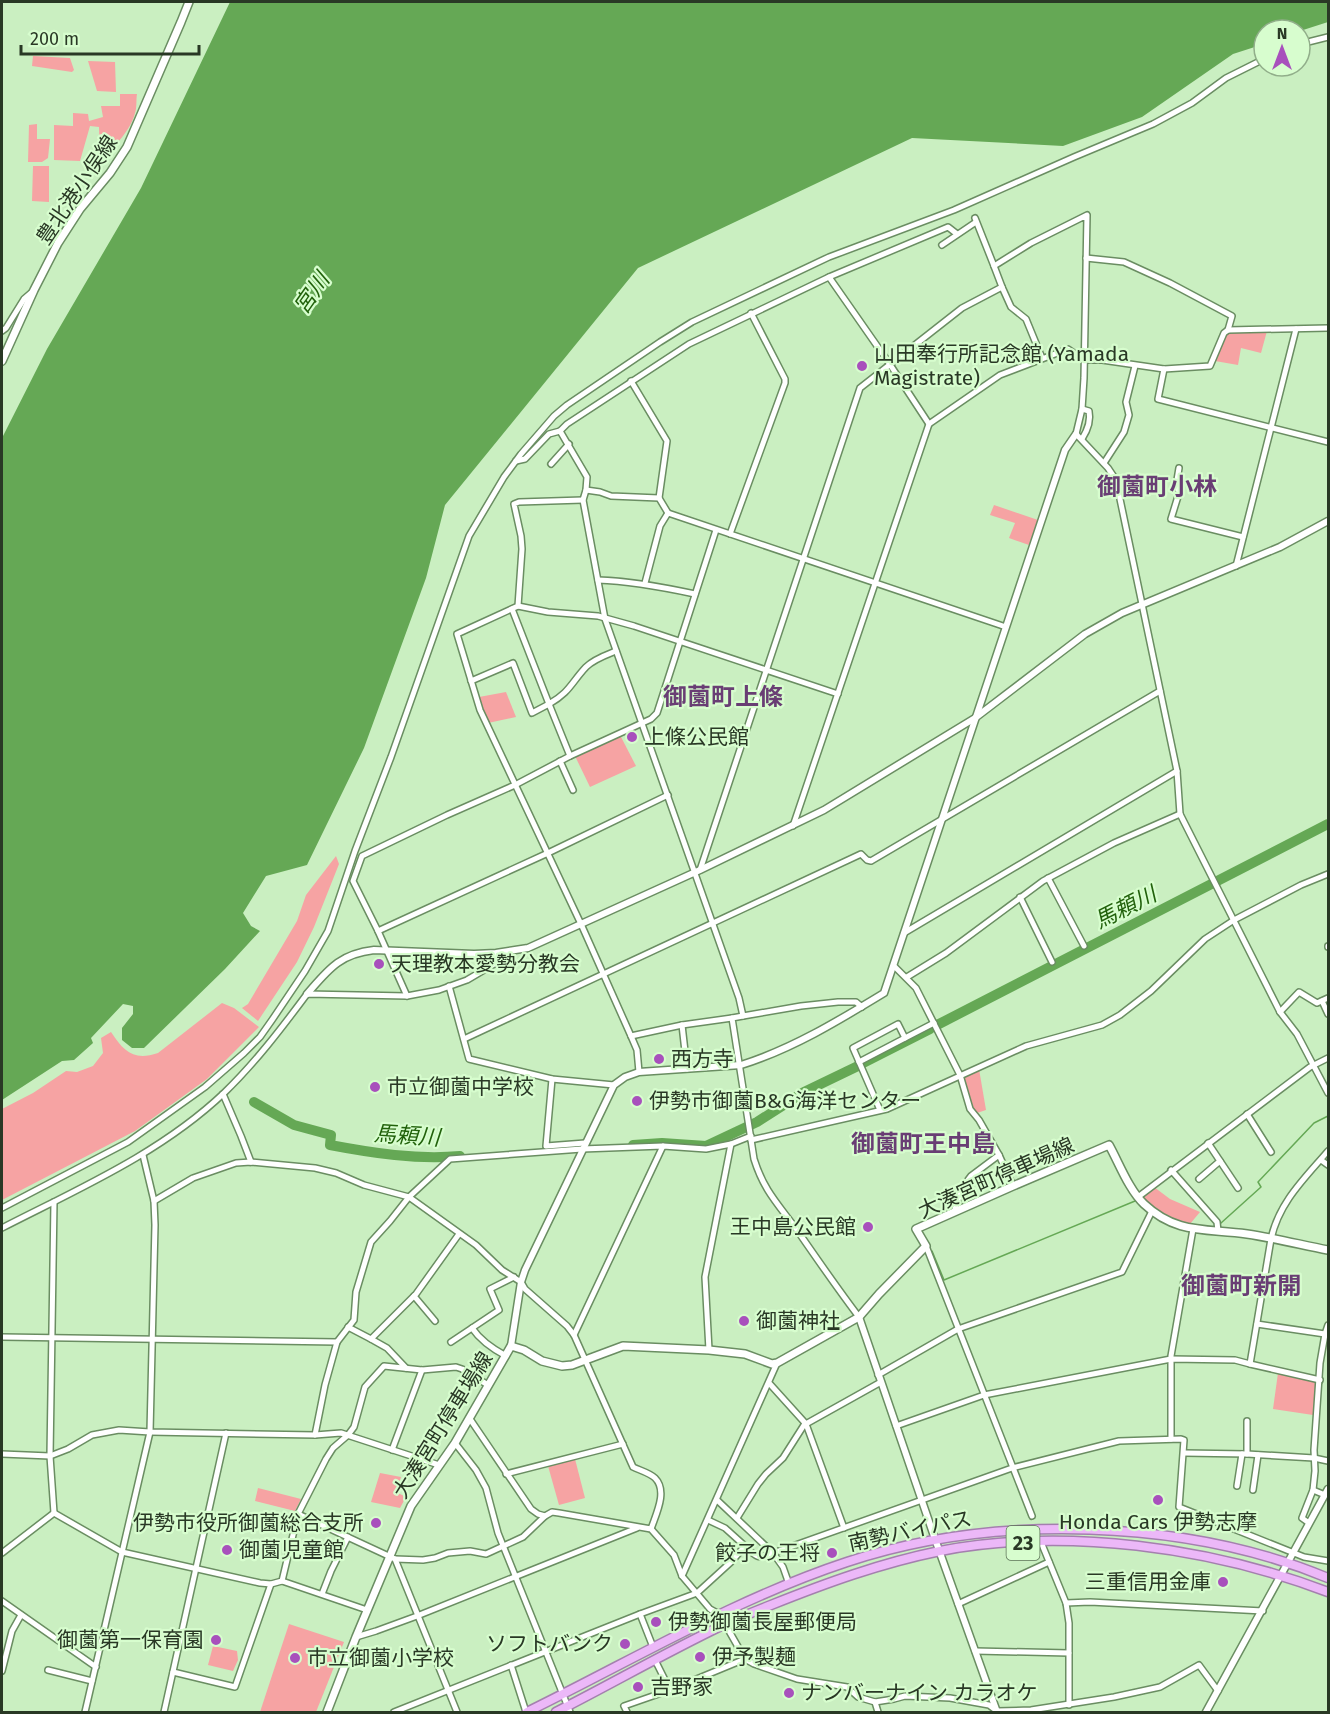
<svg xmlns="http://www.w3.org/2000/svg" width="1330" height="1714" font-family="'Fira Sans','Noto Sans JP',sans-serif">
<style>
.green{fill:#f6a3a3}
.water{fill:#65a855}
.lines{fill:none;stroke-linecap:round;stroke-linejoin:round}
.stream{stroke:#65a855;stroke-width:1.5}
.river{stroke:#65a855;stroke-width:10}
.minor-casing{stroke:#6a8d62;stroke-width:8}
.tertiary-casing{stroke:#6a8d62;stroke-width:9}
.secondary-casing{stroke:#6a8d62;stroke-width:10}
.trunk-casing{stroke:#a480ae;stroke-width:11}
.minor{stroke:#fff;stroke-width:5}
.tertiary{stroke:#fff;stroke-width:6}
.secondary{stroke:#fff;stroke-width:7}
.trunk{stroke:#ecb8f8;stroke-width:8}
.poi-dot{fill:#a850bc;stroke:#d7fdce;stroke-width:2}
.labels{text-anchor:middle;stroke-width:4.5;stroke-linejoin:round;paint-order:stroke}
.shield{fill:#d7fdce;stroke:#5d7358;stroke-width:1.5}
.shield-label{font-size:20px;font-weight:bold;fill:#293825}
.street-label{font-size:21px;fill:#293825;stroke:#d7fdce}
.poi-label{font-size:21px;fill:#293825;stroke:#d7fdce;text-anchor:start}
.water-label{font-size:22px;font-style:italic;fill:#21610b;stroke:#d7fdce}
.quarter-label{font-size:24px;font-weight:bold;fill:#693e74;stroke:#d7fdce}
</style>
<rect width="100%" height="100%" fill="#caefc1"/>
<g class="green">
<path d="M33,56l37,2 4,12 -2,2 -40,-6z"/>
<path d="M88,61l27,1 1,30 -19,-1z"/>
<path d="M120,94h17c-1,6 0,14 -2,19 -5,20 -24,35 -35,51l-1,-37 -9,-1 -10,35 -26,-1v-35l19,1v-13l15,1 1,7 14,-4 -2,-11h19z"/>
<path d="M37,124v15h13l-2,19 -6,4h-14l1,-37z"/>
<path d="M33,166h16v36l-17,-1z"/>
<path d="M1267,331l-6,22 -20,-5 -3,17 -23,-4 11,-26 3,-3z"/>
<path d="M994,505l44,15 -9,25 -20,-7 6,-15 -25,-8z"/>
<path d="M506,692l10,25 -28,6 -9,-26z"/>
<path d="M620,735l16,31 -46,21 -15,-31z"/>
<path d="M336,856l3,8 -25,63 -17,35 -39,59 -16,-13 6,-4 49,-83 9,-26z"/>
<path d="M222,1003l12,5 25,19 -52,52 -72,52 -133,69v-91l31,-16 33,-22 11,1 16,-6 10,-13 -2,-15 10,-6c13,20 23,29 47,21z"/>
<path d="M979,1069l7,41 -9,3 -7,-6 -8,-31z"/>
<path d="M1154,1187l16,12 30,13 -10,12c-18,-1 -35,-15 -47,-27z"/>
<path d="M1278,1373l38,9 -3,33 -40,-6z"/>
<path d="M575,1459l10,39 -26,7 -11,-39z"/>
<path d="M380,1473l21,4 -5,15 10,5 -6,11 -29,-6z"/>
<path d="M258,1488l43,11 -6,12 -40,-10z"/>
<path d="M289,1624l55,18 -28,70h-56z"/>
<path d="M213,1646l24,5 1,9 -5,11 -25,-6z"/>
</g>
<path class="water" d="M230,2h1098v20l-28,9v-1h-36v14l-31,10 -91,63 -79,29 -151,-8 -274,130 -193,237 -19,73 -62,170 -57,117 -41,11 -23,37 8,13 9,5 -35,38 -81,79h-12l-10,-8v-12l11,-14v-8l-10,-2 -32,34 2,5 -19,17 -12,1 -60,39v-662l45,-89 94,-161z"/>
<g class="lines">
<g class="stream">
<path d="M1176,1172l45,51 40,-36 -3,-5 56,-59 14,-7"/>
<path d="M932,1251l12,29 191,-79"/>
</g>
<g class="river">
<path d="M939,1024l389,-200"/>
<path d="M863,1063l67,-34"/>
<path d="M254,1102l40,23 37,10 -1,10c42,8 87,15 130,11"/>
<path d="M633,1145l29,-2 44,3 51,-24 47,-30 54,-26"/>
</g>
<defs>
<g id="minor">
<path d="M1300,44l28,-7"/>
<path d="M975,218l19,48"/>
<path d="M942,245l34,-23"/>
<path d="M1086,258l38,4 46,21 62,33 -4,14"/>
<path d="M829,277l119,-50 9,7"/>
<path d="M1002,287l9,20 15,12 16,39"/>
<path d="M2,331l4,-3 18,-29 7,-6"/>
<path d="M1164,369l-6,30 170,43"/>
<path d="M631,381l36,60 -8,57"/>
<path d="M1082,409l7,2c2,9 -2,20 -7,28"/>
<path d="M516,461l9,-2 24,-25 11,-3"/>
<path d="M1104,463l20,-31 5,-17 -3,-13 9,-36"/>
<path d="M551,464l18,-20"/>
<path d="M1179,468l-2,12 2,13 -8,26 72,18"/>
<path d="M586,490l14,2 11,4 48,2 9,15"/>
<path d="M583,500l-64,2 -5,2 7,32 1,13 -4,57 -61,28 23,76 101,214 50,112 6,14 2,22"/>
<path d="M730,534l55,-151v-4l-34,-66"/>
<path d="M1236,566l60,-237"/>
<path d="M598,580c33,1 64,7 97,14"/>
<path d="M645,583l15,-57 8,-13 338,114"/>
<path d="M518,606l30,6 50,4 36,10 204,68"/>
<path d="M512,609l37,95c21,-12 22,-21 37,-37 8,-8 20,-12 30,-16"/>
<path d="M471,681l42,-18 19,50 17,-9 21,52"/>
<path d="M560,761l13,29"/>
<path d="M793,826l136,-402 71,-49 68,-26 16,11h18l62,9 46,-3 14,-33 4,-3 100,-2"/>
<path d="M700,870l160,-482 102,-80 40,-21 -8,-21 37,-23 56,-28 -3,163 -2,31 -6,25 32,34 8,12 61,291 3,43 100,198 17,22 31,59"/>
<path d="M1048,878l36,68"/>
<path d="M1020,897l32,65"/>
<path d="M378,931l170,-78 120,-58"/>
<path d="M904,933l273,-162"/>
<path d="M1328,946v1"/>
<path d="M894,966l22,22 44,87 10,34 9,11 20,35 14,31"/>
<path d="M907,977l39,-24 97,-72 71,-38 66,-29"/>
<path d="M449,986l20,73 83,20 62,6"/>
<path d="M407,996l-29,-65 -25,-50 9,-25 85,-41 68,-30 55,-29 81,-37 6,-6 59,-183"/>
<path d="M1322,1001l6,13"/>
<path d="M1280,1012l19,-20 18,11 11,-5"/>
<path d="M743,1016l58,-10 37,-4h18l6,5"/>
<path d="M682,1025l5,44"/>
<path d="M631,1036l51,-11 50,-7"/>
<path d="M464,1039l397,-185 6,6 4,1 289,-170"/>
<path d="M859,1062l46,-24"/>
<path d="M552,1079l-6,67 39,-3"/>
<path d="M223,1094l18,42 10,26"/>
<path d="M880,1110l-27,-62 45,-24 7,14 29,-15"/>
<path d="M1247,1114l24,38"/>
<path d="M751,1140l136,-31 139,-63 76,-21 18,-10 31,-24 54,-52 29,-19 67,-35 27,-11"/>
<path d="M1208,1143l30,45"/>
<path d="M731,1144l20,-8"/>
<path d="M1321,1160l7,5"/>
<path d="M1171,1170l46,52 1,9"/>
<path d="M1199,1179l21,-18"/>
<path d="M1138,1197l172,-130 18,-9"/>
<path d="M154,1201l39,-23 43,-15 15,-1 64,6 21,5 28,12 45,12 67,48 26,25 19,12 4,7 42,37 7,9 59,132c6,3 17,6 22,11 13,13 1,36 -4,51"/>
<path d="M54,1202l-4,254 4,57"/>
<path d="M2,1208l126,-66 77,-55 39,-34 16,-16 12,-17 33,-49 23,-40 27,-80 36,-94 78,-221 35,-59 17,-23 33,-38 13,-11 93,-63 32,-20 137,-65 125,-47 120,-53 79,-33 39,-21 34,-25 38,-19"/>
<path d="M954,1212l8,-24 9,-12 28,-21"/>
<path d="M2,1228c76,-39 159,-75 222,-135 31,-30 57,-64 83,-99l100,2 32,-6 28,-10 27,-16 2,-11"/>
<path d="M926,1246l106,270"/>
<path d="M414,1296l21,25"/>
<path d="M859,1317c-22,-29 -42,-58 -62,-87 -19,-26 -33,-39 -43,-71l-22,-141 11,-2 -4,-18 -134,-379 -22,-119 3,-10 1,-13 -27,-46 7,-7 122,-80 140,-67 60,86 40,61"/>
<path d="M1257,1324l68,10"/>
<path d="M348,1327l23,12 45,-45 43,-60"/>
<path d="M574,1335l89,-189"/>
<path d="M2,1337l335,5"/>
<path d="M371,1339l16,9 19,20"/>
<path d="M451,1342l21,-14"/>
<path d="M506,1356c-13,-7 -26,-16 -34,-28l27,-18 -9,-21 24,-12"/>
<path d="M1250,1364l21,-125c8,-37 34,-61 57,-88"/>
<path d="M878,1375l80,-46 164,-57 30,-61"/>
<path d="M769,1383l37,41 38,104"/>
<path d="M470,1419l61,90 7,5 7,2 7,-4 7,1 92,16 23,26 8,21 28,33 9,5"/>
<path d="M1247,1421v33"/>
<path d="M896,1426l88,-31 187,-36 64,1 15,4 70,16"/>
<path d="M315,1435l10,-50 12,-43 17,-22 2,-28 15,-50 19,-21 19,-24 41,-38 132,-10 81,-3 43,3 25,-5 -26,133 4,73"/>
<path d="M1171,1439v-83l22,-127"/>
<path d="M455,1443l21,27 10,18 12,45 72,179"/>
<path d="M392,1450l30,-80"/>
<path d="M1184,1453l63,1 67,4 14,3"/>
<path d="M2,1454l48,2 18,-7 24,-14 27,-5 31,2 165,3 26,-2 98,32"/>
<path d="M506,1474l117,-30"/>
<path d="M1237,1486l5,-32"/>
<path d="M1253,1490l5,-35"/>
<path d="M1325,1495l-12,-5 2,-19 -1,-21 6,-87 5,-29 3,-9"/>
<path d="M717,1500l56,53 239,-85 107,-27 62,-2 3,1 -5,67 125,50 24,4"/>
<path d="M54,1513l68,39 138,31 11,1 11,-3 85,29"/>
<path d="M298,1514l97,45 62,153"/>
<path d="M737,1518l21,-34 8,-10 17,-16 21,-33 77,-43"/>
<path d="M708,1520l17,8 20,18"/>
<path d="M1309,1523l-7,-5 11,-28"/>
<path d="M1041,1542l25,61 3,20v82"/>
<path d="M2,1553l52,-40"/>
<path d="M395,1559l28,1 12,-2 13,-5 22,-2 16,3 37,-17 22,-21"/>
<path d="M682,1576l95,-213"/>
<path d="M282,1581l16,-67 28,-55 7,-11 15,-13 6,-8 11,-40 19,-21 38,4 34,-3 6,2 26,16"/>
<path d="M322,1594l9,-23 17,-34"/>
<path d="M2,1601l94,66"/>
<path d="M1066,1603l24,-1 173,9"/>
<path d="M958,1604l91,-42"/>
<path d="M640,1614l13,33"/>
<path d="M725,1624l20,35 9,5 43,15 50,8 11,10 17,5 19,-3 11,-3 45,2 39,7 8,6 34,-1 83,-13 46,-10 39,-22 19,26"/>
<path d="M356,1637l20,-6 41,-15 220,-88"/>
<path d="M975,1651l94,2"/>
<path d="M655,1660l15,30"/>
<path d="M511,1665l15,47"/>
<path d="M48,1670l44,11"/>
<path d="M2,1671l10,-40 9,-16"/>
<path d="M173,1672l62,15 36,-103"/>
<path d="M875,1702l3,10"/>
<path d="M85,1712l65,-280 5,-207 -1,-24 -11,-46"/>
<path d="M164,1712l62,-279"/>
<path d="M394,1712l246,-98 57,-21 34,-31 14,-16c12,12 12,13 28,7l10,14 6,17"/>
<path d="M627,1712l-3,-6 46,-16 75,-31"/>
</g>
<g id="tertiary">
<path d="M307,994c21,-24 32,-40 67,-44l100,4 22,-1 32,-5 172,-78 124,-60 151,-92 110,-84 37,-21 158,-66 48,-26"/>
<path d="M859,1317l76,222 62,173"/>
<path d="M511,1346l10,-64 4,-12 89,-185 11,-8 14,-5 102,-7c51,-16 97,-44 143,-72l181,-543 11,-16"/>
<path d="M1206,1712l122,-223"/>
</g>
<g id="secondary">
<path d="M2,361l32,-71 24,-47 22,-34 30,-36 17,-26 54,-125 8,-20"/>
<path d="M327,1712l29,-75 55,-131 44,-63 56,-97 13,4 18,11 20,5 10,-1 51,-19 86,4 36,4 27,10 5,-1 82,-46 20,-23 47,-48 -10,-17 97,-43 96,-41c10,18 20,45 35,59 33,31 63,24 103,30 27,4 55,11 81,16"/>
</g>
<g id="trunk">
<path d="M527,1712c106,-52 208,-113 320,-150 147,-49 339,-43 481,16"/>
<path d="M556,1712c55,-28 109,-59 165,-86 16,-8 33,-14 50,-21 55,-22 110,-42 169,-54 125,-24 270,-4 388,41"/>
</g>
</defs>
<use href="#minor" class="minor-casing"/>
<use href="#tertiary" class="tertiary-casing"/>
<use href="#secondary" class="secondary-casing"/>
<use href="#trunk" class="trunk-casing"/>
<use href="#minor" class="minor"/>
<use href="#tertiary" class="tertiary"/>
<use href="#secondary" class="secondary"/>
<use href="#trunk" class="trunk"/>
</g>
<g class="poi-dot">
<circle cx="862" cy="366" r="6"/>
<circle cx="632" cy="737" r="6"/>
<circle cx="379" cy="964" r="6"/>
<circle cx="659" cy="1059" r="6"/>
<circle cx="375" cy="1087" r="6"/>
<circle cx="637" cy="1101" r="6"/>
<circle cx="868" cy="1227" r="6"/>
<circle cx="744" cy="1321" r="6"/>
<circle cx="1158" cy="1500" r="6"/>
<circle cx="376" cy="1523" r="6"/>
<circle cx="227" cy="1550" r="6"/>
<circle cx="832" cy="1553" r="6"/>
<circle cx="1223" cy="1582" r="6"/>
<circle cx="656" cy="1622" r="6"/>
<circle cx="216" cy="1640" r="6"/>
<circle cx="625" cy="1644" r="6"/>
<circle cx="700" cy="1657" r="6"/>
<circle cx="295" cy="1658" r="6"/>
<circle cx="638" cy="1687" r="6"/>
<circle cx="789" cy="1693" r="6"/>
</g>
<g class="labels">
<rect class="shield" x="1006.5" y="1526" width="33" height="34" rx="4.5"/>
<g class="shield-label">
<text x="1023" y="1550">23</text>
</g>
<g class="street-label">
<text transform="translate(77 190) rotate(-56)" y="7">豊北港小俣線</text>
<text transform="translate(996 1178) rotate(-24)" y="7">大湊宮町停車場線</text>
<text transform="translate(443 1425) rotate(-58)" y="7">大湊宮町停車場線</text>
<text transform="translate(910 1531) rotate(-12)" y="7">南勢バイパス</text>
</g>
<g class="poi-label">
<text x="874" y="361">山田奉行所記念館 (Yamada<tspan x="874" dy="24">Magistrate)</tspan></text>
<text x="644" y="744">上條公民館</text>
<text x="391" y="971">天理教本愛勢分教会</text>
<text x="671" y="1066">西方寺</text>
<text x="387" y="1094">市立御薗中学校</text>
<text x="649" y="1108">伊勢市御薗B&amp;G海洋センター</text>
<text x="856" y="1234" text-anchor="end">王中島公民館</text>
<text x="756" y="1328">御薗神社</text>
<text x="1158" y="1529" text-anchor="middle">Honda Cars 伊勢志摩</text>
<text x="364" y="1530" text-anchor="end">伊勢市役所御薗総合支所</text>
<text x="239" y="1557">御薗児童館</text>
<text x="820" y="1560" text-anchor="end">餃子の王将</text>
<text x="1211" y="1589" text-anchor="end">三重信用金庫</text>
<text x="668" y="1629">伊勢御薗長屋郵便局</text>
<text x="204" y="1647" text-anchor="end">御薗第一保育園</text>
<text x="613" y="1651" text-anchor="end">ソフトバンク</text>
<text x="712" y="1664">伊予製麺</text>
<text x="307" y="1665">市立御薗小学校</text>
<text x="650" y="1694">吉野家</text>
<text x="801" y="1700">ナンバーナイン カラオケ</text>
</g>
<g class="water-label">
<text transform="translate(311 293) rotate(-55)" y="8">宮川</text>
<text transform="translate(1125 907) rotate(-27)" y="8">馬頼川</text>
<text transform="translate(407 1135) rotate(4)" y="8">馬頼川</text>
</g>
<g class="quarter-label">
<text x="1157" y="495">御薗町小林</text>
<text x="723" y="705">御薗町上條</text>
<text x="923" y="1152">御薗町王中島</text>
<text x="1241" y="1294">御薗町新開</text>
</g>
</g>
<rect width="1330" height="1714" fill="none" stroke="#293825" stroke-width="6"/>
<g transform="translate(1282 48)"><circle r="28" fill="#d7fdce" stroke="#91ae8a" stroke-width="1.5"/>
<path d="M0-4.5L10 22L0 15L-10 22Z" fill="#a850bc"/>
<text y="-9" font-size="16" font-weight="bold" text-anchor="middle" fill="#293825">N</text>
</g>
<path d="M21 45v9h178v-9" fill="none" stroke="#293825" stroke-width="3"/>
<text x="30" y="45" font-size="18" fill="#293825" stroke="#d7fdce" stroke-width="4.5" paint-order="stroke">200 m</text>
</svg>
